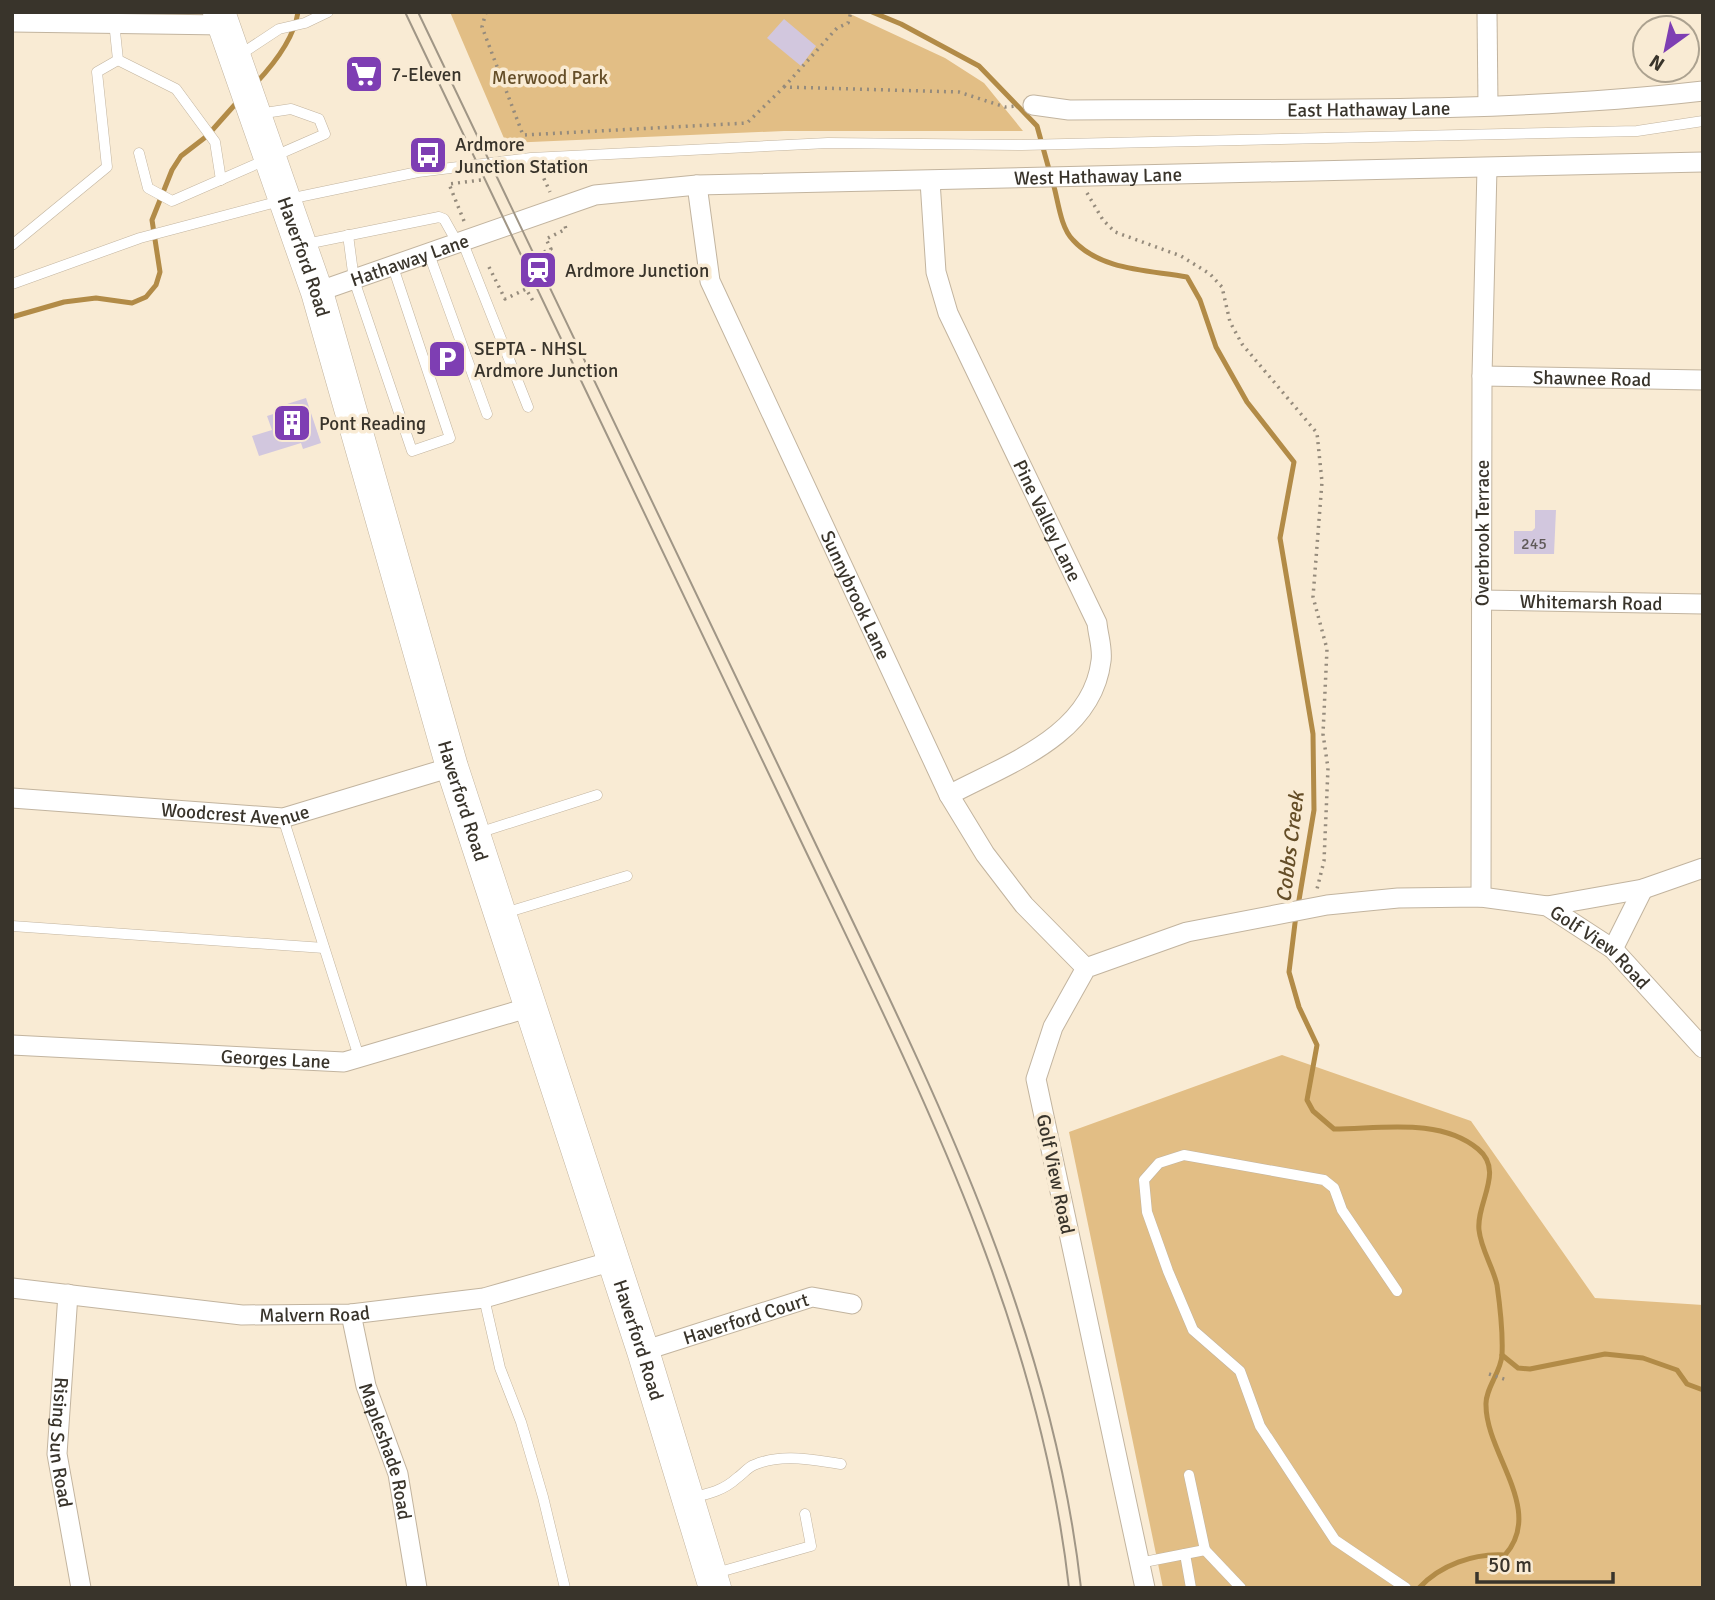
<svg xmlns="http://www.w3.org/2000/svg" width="1715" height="1600" font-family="Signika,sans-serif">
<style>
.green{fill:#e2be85}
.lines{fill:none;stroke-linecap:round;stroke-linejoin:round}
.stream{stroke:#b28b47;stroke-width:5}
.building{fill:#d2c7de}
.service-casing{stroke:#c2b49f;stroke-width:11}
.minor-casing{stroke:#c2b49f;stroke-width:21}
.primary-casing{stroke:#c2b49f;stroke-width:33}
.path{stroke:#958b7c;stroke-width:3.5;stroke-dasharray:2 5;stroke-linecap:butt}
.service{stroke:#fff;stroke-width:10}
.minor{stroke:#fff;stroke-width:19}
.primary{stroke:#fff;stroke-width:32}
.tram{stroke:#a09686;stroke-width:2}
.labels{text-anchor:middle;stroke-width:7;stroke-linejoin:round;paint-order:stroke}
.number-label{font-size:16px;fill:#5f5958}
.poi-label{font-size:19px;fill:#39342b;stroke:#f9ebd4;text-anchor:start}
.park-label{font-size:19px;fill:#654e28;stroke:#f9ebd4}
.street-label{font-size:19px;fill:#39342b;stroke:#f9ebd4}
.water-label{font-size:21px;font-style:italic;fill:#644d27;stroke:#f9ebd4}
</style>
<rect width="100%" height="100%" fill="#f9ebd4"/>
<g class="green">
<path d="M450,12h396l99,46 39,25 39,48h-239l-278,12z"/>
<path d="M1282,1055l189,66 124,177 108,7v283h-540l-94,-456z"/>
</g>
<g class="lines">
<g class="stream">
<path d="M872,12l29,12 78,42 58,60 13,47"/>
<path d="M256,83c17,-18 38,-44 42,-71"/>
<path d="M1053,183c5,16 7,44 20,57 28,31 77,30 114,37l13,23 16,47 31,55 47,60 -14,76 33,196 1,76 -16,96"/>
<path d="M12,317l52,-15 32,-4 36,5 14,-6 10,-12 4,-13 -8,-52 20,-50 9,-14 26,-20 32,-36"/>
<path d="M1296,915l-7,57 10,35 18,38 -10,55 6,11 21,18c45,0 106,-12 144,20 27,22 -2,54 1,81 2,19 14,37 18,55 3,21 6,49 5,70 -1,17 -17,34 -16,50 0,49 59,105 19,150 -31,-2 -65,10 -86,33"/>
<path d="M1502,1355l16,13 12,1 75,-15 38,4 34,12 10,14 16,6"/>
</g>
</g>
<g class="building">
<path d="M784,19l32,27 -15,20 -34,-28z"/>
<path d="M306,398l15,45 -18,6 -2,-6 -42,13 -7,-20 20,-6 -5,-14 22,-7 -2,-5z"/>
<path d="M1535,510h21l-2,44h-40v-23h18l3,-3z"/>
</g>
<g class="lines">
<defs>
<g id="service">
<path d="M113,12l5,48 58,29 39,53 6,38"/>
<path d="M238,56l41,-27 26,-6 23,-11"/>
<path d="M139,153l9,35 24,13 153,-67 -6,-15 -28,-10 -33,5"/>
<path d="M348,235l6,45 58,171 38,-13 -57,-171"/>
<path d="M463,243l65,164"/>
<path d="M306,244l133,-27 5,2 14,25"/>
<path d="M12,245l95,-78 -10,-95 21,-12"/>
<path d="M429,254l58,160"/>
<path d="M12,284l128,-46 144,-38 134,-28 113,-14 297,-15 194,2 615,-14 66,-10"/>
<path d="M283,818l76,239"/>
<path d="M478,833l119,-38"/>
<path d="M505,913l122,-37"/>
<path d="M12,926l312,22"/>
<path d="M1397,1291l-55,-81 -8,-22 -10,-8 -140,-25 -25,8 -15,17 3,32 21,59 25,59 47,41 20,55 75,114 71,48"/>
<path d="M484,1298l16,70 21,54 22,75 22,91"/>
<path d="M693,1497c16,-3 31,-7 44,-19 6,-4 11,-11 17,-13 28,-12 58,-5 87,-1"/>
<path d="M1205,1550l36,38"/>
<path d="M1185,1554l6,34"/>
<path d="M1139,1563l66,-13 -16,-75"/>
<path d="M716,1573l95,-27 -6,-32"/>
</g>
<g id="minor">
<path d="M1487,12l1,93"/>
<path d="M12,22l212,3"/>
<path id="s1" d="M1033,105l36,5c211,-2 424,5 634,-19"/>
<path id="s2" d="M930,181l6,91 12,41 149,310c1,12 6,26 4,38 -9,75 -94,103 -152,134"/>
<path id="s3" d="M697,185l13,96 239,514 36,59 39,51 62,63"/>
<path id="s4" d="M317,292l278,-97 102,-10 1006,-23"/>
<path id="s5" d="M1482,376l221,4"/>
<path id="s6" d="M1481,600l222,4"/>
<path id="s7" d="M12,798l271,20 169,-51"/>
<path id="s8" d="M1481,897l1,-521 5,-208"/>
<path d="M1547,906l96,-17 60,-21"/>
<path d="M1613,949l30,-60"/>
<path id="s9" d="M12,1045l332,17 187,-55"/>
<path id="s10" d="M12,1288l230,27 109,-1 133,-16 129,-37"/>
<path id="s11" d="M68,1294l-11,160 24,134"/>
<path id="s12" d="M351,1314l15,72 32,88 19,114"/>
<path id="s13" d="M643,1351l169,-54 40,7"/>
<path id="s14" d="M1145,1588l-109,-509 17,-52 33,-59 101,-36 140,-27 71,-7 83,-1 66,9 66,43 90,99"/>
</g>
<g id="primary">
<path id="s15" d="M219,12l98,280 135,475 191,584 72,237"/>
</g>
</defs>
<use href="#service" class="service-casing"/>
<use href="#minor" class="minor-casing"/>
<use href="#primary" class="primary-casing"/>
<g class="path">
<path d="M486,12l-4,15 41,108 224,-12 37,-36 175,5 46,15 12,-1"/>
<path d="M784,87l53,-59 11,-5 3,-11"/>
<path d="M541,172l9,20"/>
<path d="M1087,193l16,27 12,12 66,24 29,18 12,13 8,35 12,22 75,89 5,49 -9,115 14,52 -4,85 5,34 -4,93 -7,28"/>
<path d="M464,221l-15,-37 32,-4"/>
<path d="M544,252l7,-3 -5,-10 20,-10 -2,-6"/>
<path d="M489,267l16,32 21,-10 7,12"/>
<path d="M1489,1374l18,6"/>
</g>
<use href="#service" class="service"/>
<use href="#minor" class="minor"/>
<use href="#primary" class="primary"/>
<g class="tram">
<path d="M405,12c127,268 256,534 383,802 118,249 250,496 281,774"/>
<path d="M418,12c126,259 249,519 372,778 121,257 259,511 291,798"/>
</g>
</g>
<defs>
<symbol id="supermarket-square" viewBox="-11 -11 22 22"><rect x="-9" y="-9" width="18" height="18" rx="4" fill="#7e3eb3" stroke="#f9ebd4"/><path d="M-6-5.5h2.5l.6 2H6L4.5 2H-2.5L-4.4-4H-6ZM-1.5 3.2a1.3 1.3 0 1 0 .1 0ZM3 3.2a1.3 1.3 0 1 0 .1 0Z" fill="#fff"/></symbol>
<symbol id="bus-square" viewBox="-11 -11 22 22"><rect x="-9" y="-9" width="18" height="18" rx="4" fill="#7e3eb3" stroke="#f9ebd4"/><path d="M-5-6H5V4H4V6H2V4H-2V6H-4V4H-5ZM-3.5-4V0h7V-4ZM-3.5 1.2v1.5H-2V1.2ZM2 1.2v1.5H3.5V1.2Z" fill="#fff"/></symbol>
<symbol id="station-square" viewBox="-11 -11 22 22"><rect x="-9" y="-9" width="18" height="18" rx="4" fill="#7e3eb3" stroke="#f9ebd4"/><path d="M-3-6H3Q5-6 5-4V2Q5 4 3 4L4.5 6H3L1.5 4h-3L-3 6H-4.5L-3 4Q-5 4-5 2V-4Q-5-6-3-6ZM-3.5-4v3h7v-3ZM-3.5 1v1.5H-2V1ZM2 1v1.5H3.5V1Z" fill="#fff"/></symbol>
<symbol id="parking-square" viewBox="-11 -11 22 22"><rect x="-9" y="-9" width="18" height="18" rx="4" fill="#7e3eb3" stroke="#f9ebd4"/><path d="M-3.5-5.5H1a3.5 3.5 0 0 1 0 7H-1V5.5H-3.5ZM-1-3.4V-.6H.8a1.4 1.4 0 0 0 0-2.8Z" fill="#fff"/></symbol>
<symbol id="building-square" viewBox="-11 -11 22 22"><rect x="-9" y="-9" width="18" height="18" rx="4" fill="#7e3eb3" stroke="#f9ebd4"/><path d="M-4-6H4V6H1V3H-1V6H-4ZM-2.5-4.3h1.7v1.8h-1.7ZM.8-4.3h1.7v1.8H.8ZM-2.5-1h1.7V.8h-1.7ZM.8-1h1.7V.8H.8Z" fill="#fff"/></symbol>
</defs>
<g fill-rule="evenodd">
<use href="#supermarket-square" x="342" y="52" width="44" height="44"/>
<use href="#bus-square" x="406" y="133" width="44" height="44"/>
<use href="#station-square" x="516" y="248" width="44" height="44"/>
<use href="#parking-square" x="425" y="337" width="44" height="44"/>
<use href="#building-square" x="270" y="401" width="44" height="44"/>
</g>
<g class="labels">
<g class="number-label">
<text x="1534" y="549">245</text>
</g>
<g class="poi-label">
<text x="391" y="81">7-Eleven</text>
<text x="455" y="151">Ardmore<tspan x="455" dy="22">Junction Station</tspan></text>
<text x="565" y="277">Ardmore Junction</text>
<text x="474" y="355">SEPTA - NHSL<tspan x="474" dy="22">Ardmore Junction</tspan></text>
<text x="319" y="430">Pont Reading</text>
</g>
<g class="park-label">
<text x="550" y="84">Merwood Park</text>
</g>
<g class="street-label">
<text dy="7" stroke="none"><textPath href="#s1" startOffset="336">East Hathaway Lane</textPath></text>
<text dy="7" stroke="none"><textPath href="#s4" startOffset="798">West Hathaway Lane</textPath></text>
<text dy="7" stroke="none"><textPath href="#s15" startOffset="259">Haverford Road</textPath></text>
<text dy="7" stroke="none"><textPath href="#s4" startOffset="98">Hathaway Lane</textPath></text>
<text dy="7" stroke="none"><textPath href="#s5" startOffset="110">Shawnee Road</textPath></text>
<text dy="7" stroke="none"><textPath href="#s2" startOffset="364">Pine Valley Lane</textPath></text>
<text dy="7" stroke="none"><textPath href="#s8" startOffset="364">Overbrook Terrace</textPath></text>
<text dy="7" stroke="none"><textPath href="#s3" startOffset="443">Sunnybrook Lane</textPath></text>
<text dy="7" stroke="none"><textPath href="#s6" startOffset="110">Whitemarsh Road</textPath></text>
<text dy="7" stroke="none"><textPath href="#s15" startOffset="826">Haverford Road</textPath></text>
<text dy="7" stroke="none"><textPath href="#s7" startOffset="224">Woodcrest Avenue</textPath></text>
<text dy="7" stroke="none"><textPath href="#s14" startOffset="1181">Golf View Road</textPath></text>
<text dy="7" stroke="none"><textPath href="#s9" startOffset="264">Georges Lane</textPath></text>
<text transform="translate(1056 1174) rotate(78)" y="7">Golf View Road</text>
<text dy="7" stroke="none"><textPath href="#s10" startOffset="304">Malvern Road</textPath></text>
<text dy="7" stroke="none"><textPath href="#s13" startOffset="108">Haverford Court</textPath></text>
<text dy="7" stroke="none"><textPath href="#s15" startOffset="1393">Haverford Road</textPath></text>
<text dy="7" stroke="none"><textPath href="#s11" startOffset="149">Rising Sun Road</textPath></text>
<text dy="7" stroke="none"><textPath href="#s12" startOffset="142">Mapleshade Road</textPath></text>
</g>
<g class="water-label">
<text transform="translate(1290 847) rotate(-83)" y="7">Cobbs Creek</text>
</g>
</g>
<rect width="1715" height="1600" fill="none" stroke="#39342b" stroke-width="28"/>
<g transform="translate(1666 49) rotate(213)"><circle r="33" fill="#f9ebd4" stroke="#aca290" stroke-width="2"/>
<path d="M0-5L12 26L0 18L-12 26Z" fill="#7e3eb3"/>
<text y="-10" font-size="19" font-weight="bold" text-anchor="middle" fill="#39342b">N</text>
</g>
<path d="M1477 1572v10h136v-10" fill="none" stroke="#39342b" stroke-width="3.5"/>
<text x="1488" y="1572" font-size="21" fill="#39342b" stroke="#f9ebd4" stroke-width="5" paint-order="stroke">50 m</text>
</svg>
